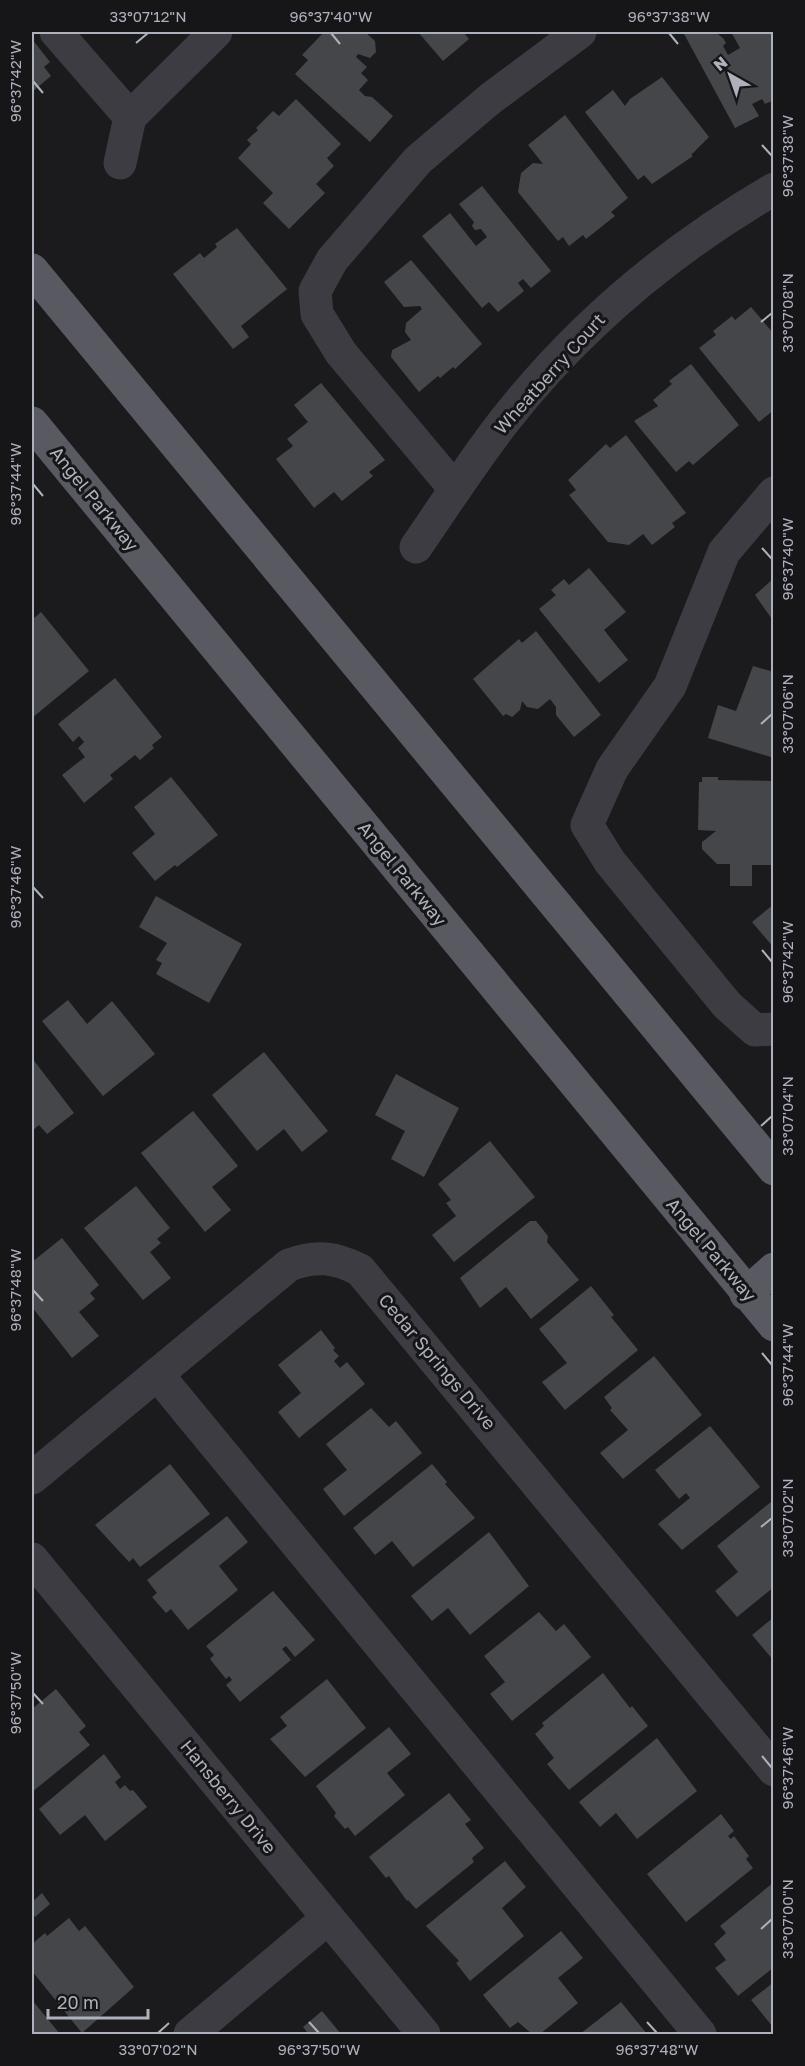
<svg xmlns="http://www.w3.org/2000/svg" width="805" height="2066" font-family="'Golos Text',sans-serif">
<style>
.building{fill:#45464a}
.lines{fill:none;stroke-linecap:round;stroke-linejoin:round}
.minor{stroke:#3c3c42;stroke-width:33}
.major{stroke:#585961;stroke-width:33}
.ticks{fill:none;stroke:#adb1bc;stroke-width:2}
.labels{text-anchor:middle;stroke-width:6;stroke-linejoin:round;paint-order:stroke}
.street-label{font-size:18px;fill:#adb1bc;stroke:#161518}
.neatline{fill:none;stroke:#adb1bc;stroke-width:2}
.ticks-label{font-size:15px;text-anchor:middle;fill:#adb1bc}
</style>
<rect width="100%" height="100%" fill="#1b1b1d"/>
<g class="building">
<path d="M324,32h41l10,9 1,11 -6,6 -12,-4 -2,3 11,10 -6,6 7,7 -9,10 6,6 7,1 21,19 -23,26 -75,-68 13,-14 -6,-5z"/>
<path d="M418,32h45l6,7 -26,22z"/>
<path d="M683,32h32l8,6 3,5 -3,3 5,9 12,-7 -9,-16h39l4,6v62l-9,4 -3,-5 -10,5 7,12 -24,12z"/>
<path d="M32,39l18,23 -6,5 7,9 -19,16z"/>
<path d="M662,77l47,60 -18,18 2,1 -41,28 -8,-9 -6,5 -53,-68 28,-22 12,16 5,-7z"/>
<path d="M296,99l45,45 -14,14 7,8 -18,18 9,9 -36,36 -26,-26 10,-10 -35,-35 13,-14 -4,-4 11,-10 -2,-2 17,-17 6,5z"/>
<path d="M565,115l63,83 -17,14 4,4 -29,23 -3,-4 -14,11 -6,-9 -5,4 -40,-49 3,-19 12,-10 10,1 -15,-19z"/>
<path d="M482,186l69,85 -20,17 -8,-9 -5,4 6,8 -26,21 -9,-10 -7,6 -60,-72 28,-23 26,33 11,-9 -6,-8 -6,1 -3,-4 2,-4 -15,-18z"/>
<path d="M237,228l50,61 -46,37 8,11 -16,12 -60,-75 27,-21 4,5 13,-11 -2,-3z"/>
<path d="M411,260l71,84 -27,25 -2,-2 -13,11 -2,-2 -19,16 -28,-35 1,-7 19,-10 -6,-8 1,-9 16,-14 -2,-3 -16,1 -20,-25z"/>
<path d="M751,307l23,27v76l-15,12 -60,-74 17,-13 -3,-4 19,-15 3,4z"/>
<path d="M691,364l48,61 -46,40 -4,-4 -13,11 -42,-51 24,-15 -5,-6 19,-16 -3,-3z"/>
<path d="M321,383l64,77 -16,12 4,4 -31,25 -8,-9 -20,16 -38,-49 17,-13 -6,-7 21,-17 -14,-17z"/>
<path d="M626,435l60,78 -14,10 3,4 -23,18 -9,-11 -14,11 -21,-3 -39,-47 7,-5 -8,-10 38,-36 4,4z"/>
<path d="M589,568l37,44 -22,18 24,30 -29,23 -60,-74 17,-14 -5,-5 13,-11 5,6z"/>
<path d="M774,578v44l-19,-27z"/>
<path d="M41,612l48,59 -57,47v-98z"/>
<path d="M536,631l65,84 -27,22 -18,-22v-8l-6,-8 -12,10 -11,-2 -5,-6 -2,9 -8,7 -6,-3 -3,2 -30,-37 46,-40 3,4z"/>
<path d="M753,666l21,6v86l-66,-20 10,-33 18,6z"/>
<path d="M115,678l47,59 -10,8 2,3 -14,12 -5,-5 -25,20 3,4 -29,24 -22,-28 23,-18 -7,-9 6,-6 -5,-6 -6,6 -15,-18z"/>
<path d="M171,777l47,58 -41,32 -2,-2 -20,16 -23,-28 23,-19 -21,-27z"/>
<path d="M702,777h16v3l56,1v84h-22v21h-22v-22h-13l-15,-15v-7l14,-11 -18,-1 1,-48h3z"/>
<path d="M156,896l86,48 -33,59 -53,-29 6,-11 -6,-3 11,-17 -28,-16z"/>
<path d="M774,904v44l-22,-26z"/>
<path d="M68,1000l19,24 25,-23 43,53 -52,42 -61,-75z"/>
<path d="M264,1052l64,79 -26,21 -18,-23 -27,22 -45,-56z"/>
<path d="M32,1058l42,55 -27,21 -8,-9 -7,6z"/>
<path d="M396,1074l63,34 -35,69 -33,-18 14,-28 -30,-16z"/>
<path d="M193,1111l45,55 -26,21 19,23 -26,22 -64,-79z"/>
<path d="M490,1141l45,56 -81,65 -22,-27 24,-19 -10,-13 5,-3 -13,-16z"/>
<path d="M136,1186l34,42 -13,11 4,4 -11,9 21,26 -28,22 -59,-72z"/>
<path d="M530,1221h6l12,15 -1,6 32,38 -48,39 -25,-32 -26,21 -20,-30z"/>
<path d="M62,1238l37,47 -9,8 5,6 -16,13 20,24 -27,22 -40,-51v-45z"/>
<path d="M591,1286l23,29 -3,2 27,33 -73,60 -23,-28 25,-19 -28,-34z"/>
<path d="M321,1330l14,18 -2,2 6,6 -5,5 6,7 7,-6 18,22 -66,54 -21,-26 23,-19 -23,-28z"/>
<path d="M654,1356l48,59 -79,64 -23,-26 28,-23 -18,-20 2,-2 -8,-11z"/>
<path d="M371,1408l18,19 7,-6 26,32 -78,63 -21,-27 24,-19 -21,-26z"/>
<path d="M710,1426l50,61 -78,63 -24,-26 32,-26 -4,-5 -7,6 -24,-29z"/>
<path d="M170,1464l40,50 -70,53 -7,-9 -4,4 -34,-37z"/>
<path d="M432,1464l15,18 -2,2 30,34 -62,49 -21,-26 -17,14 -22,-27z"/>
<path d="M772,1501l2,86 -37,30 -22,-26 23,-19 -21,-26z"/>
<path d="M227,1516l21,26 -29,24 19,24 -50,40 -17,-21 -5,4 -14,-16 5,-4 -10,-13z"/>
<path d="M489,1532l40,54 -59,49 -22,-27 -16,13 -21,-25z"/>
<path d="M273,1591l42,49 -20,17 -9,-11 -4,3 9,11 -51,42 -14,-17 6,-5 -3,-4 -3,3 -16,-20 4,-4 -8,-9z"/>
<path d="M539,1612l17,19 8,-7 27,33 -79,64 -22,-27 15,-12 -21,-26z"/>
<path d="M774,1617v44l-22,-26z"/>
<path d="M603,1673l27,35 2,-2 16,20 -79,64 -22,-26 7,-6 -19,-24 9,-8 -2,-3z"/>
<path d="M327,1679l39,49 -61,49 -35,-38 17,-13 -7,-9z"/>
<path d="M56,1689l30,37 -7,6 11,13 -58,47v-83z"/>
<path d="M389,1727l22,27 -24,19 18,22 -50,41 -7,-9 -3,2 -11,-13 2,-3 -20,-27z"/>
<path d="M657,1738l40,53 -60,48 -21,-26 -16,14 -21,-25z"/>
<path d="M104,1754l17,23 -6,5 5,7 5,-4 5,6 3,-1 14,17 -42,34 -20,-26 -25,20 -21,-26z"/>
<path d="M449,1793l22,27 -6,4 19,24 -12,10 2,4 -58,47 -8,-9 -1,1 -18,-25 -3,2 -17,-21z"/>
<path d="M721,1814l13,17 -6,5 3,3 3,-3 15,20 -3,3 7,9 -67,54 -39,-48z"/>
<path d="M505,1861l21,26 -24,21 22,28 -54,45 -14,-18 3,-2 -33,-35z"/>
<path d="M774,1882v85l-36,29 -23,-28 11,-8 -12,-16 12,-11 -6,-7z"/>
<path d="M42,1893l8,11 -15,13 -3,-5v-10z"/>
<path d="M69,1918l10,13 6,-5 49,61 -52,46 -50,-62v-27l13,-11 2,3z"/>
<path d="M561,1931l22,27 -25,20 20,25 -38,31h-8l-14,-12 -8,6 -27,-33z"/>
<path d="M774,1982v42l-2,2 -21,-26z"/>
<path d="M32,2000l28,34h-28z"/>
<path d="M621,2002l26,32h-67z"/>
<path d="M322,2011l19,23h-37l3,-2 -4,-5z"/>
</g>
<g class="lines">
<g class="minor">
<path d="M56,32l74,85"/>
<path d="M120,163l10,-46 86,-85"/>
<path d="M455,489l-114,-136 -24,-39 -2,-23 17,-31 86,-100 72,-61 90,-67"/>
<path d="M774,493l-50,59 -54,134 -58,83 -25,56 23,37 117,143 28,25 19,-1"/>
<path d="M416,547c29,-42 57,-86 89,-127 74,-94 166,-171 269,-231"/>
<path d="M157,1374l543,660"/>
<path d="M32,1478l257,-213c27,-10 46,-8 71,5l414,500"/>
<path d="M32,1559l392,475"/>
<path d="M190,2034l138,-116"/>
</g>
<g class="major">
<path d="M32,270l742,899"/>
<path d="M32,423l742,902"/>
<path d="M746,1294l28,-25"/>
</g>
</g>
<path class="ticks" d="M331,33l9,11M669,33l9,11M136,43l12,-10M33,81l10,12M762,145l10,11M761,322l11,-9M33,484l10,12M762,548l10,11M761,724l11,-10M33,887l10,11M762,950l10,12M761,1126l11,-10M33,1290l10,11M762,1353l10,12M761,1527l11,-9M33,1693l10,11M762,1756l10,12M761,1929l11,-10M309,2022l10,11M647,2022l10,11M158,2033l11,-10"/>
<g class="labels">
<g class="street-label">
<text transform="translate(550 374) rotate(-48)" y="6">Wheatberry Court</text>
<text transform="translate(94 499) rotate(51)" y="6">Angel Parkway</text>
<text transform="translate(402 874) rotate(51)" y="6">Angel Parkway</text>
<text transform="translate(711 1250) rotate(50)" y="6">Angel Parkway</text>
<text transform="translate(437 1362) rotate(50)" y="6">Cedar Springs Drive</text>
<text transform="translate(228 1797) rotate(51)" y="6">Hansberry Drive</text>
</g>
</g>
<rect width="805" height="2066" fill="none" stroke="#161518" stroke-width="66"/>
<g transform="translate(730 75) rotate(320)" stroke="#161518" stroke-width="4.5" paint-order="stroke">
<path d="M0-4.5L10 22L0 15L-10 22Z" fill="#adb1bc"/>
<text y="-9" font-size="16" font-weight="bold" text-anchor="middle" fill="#adb1bc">N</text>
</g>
<path d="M48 2009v9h100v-9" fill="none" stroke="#adb1bc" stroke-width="3"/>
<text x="57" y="2009" font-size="18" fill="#adb1bc" stroke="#161518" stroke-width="4.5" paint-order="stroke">20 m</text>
<rect x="33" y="33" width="739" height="2000" class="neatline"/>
<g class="ticks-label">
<text x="148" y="22">33°07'12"N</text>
<text x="331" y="22">96°37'40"W</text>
<text x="669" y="22">96°37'38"W</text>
<text transform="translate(16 81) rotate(-90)" y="5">96°37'42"W</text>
<text transform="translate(788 156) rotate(-90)" y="5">96°37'38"W</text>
<text transform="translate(788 313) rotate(-90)" y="5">33°07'08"N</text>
<text transform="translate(16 484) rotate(-90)" y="5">96°37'44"W</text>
<text transform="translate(788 559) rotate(-90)" y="5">96°37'40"W</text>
<text transform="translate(788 714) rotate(-90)" y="5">33°07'06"N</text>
<text transform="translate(16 887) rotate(-90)" y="5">96°37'46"W</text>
<text transform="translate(788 962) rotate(-90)" y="5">96°37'42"W</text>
<text transform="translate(788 1116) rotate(-90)" y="5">33°07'04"N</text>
<text transform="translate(16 1290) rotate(-90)" y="5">96°37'48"W</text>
<text transform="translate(788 1365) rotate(-90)" y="5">96°37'44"W</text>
<text transform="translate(788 1518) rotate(-90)" y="5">33°07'02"N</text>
<text transform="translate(16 1693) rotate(-90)" y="5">96°37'50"W</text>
<text transform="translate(788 1768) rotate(-90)" y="5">96°37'46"W</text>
<text transform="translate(788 1919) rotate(-90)" y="5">33°07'00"N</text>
<text x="158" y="2055">33°07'02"N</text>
<text x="319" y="2055">96°37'50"W</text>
<text x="657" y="2055">96°37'48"W</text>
</g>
</svg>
